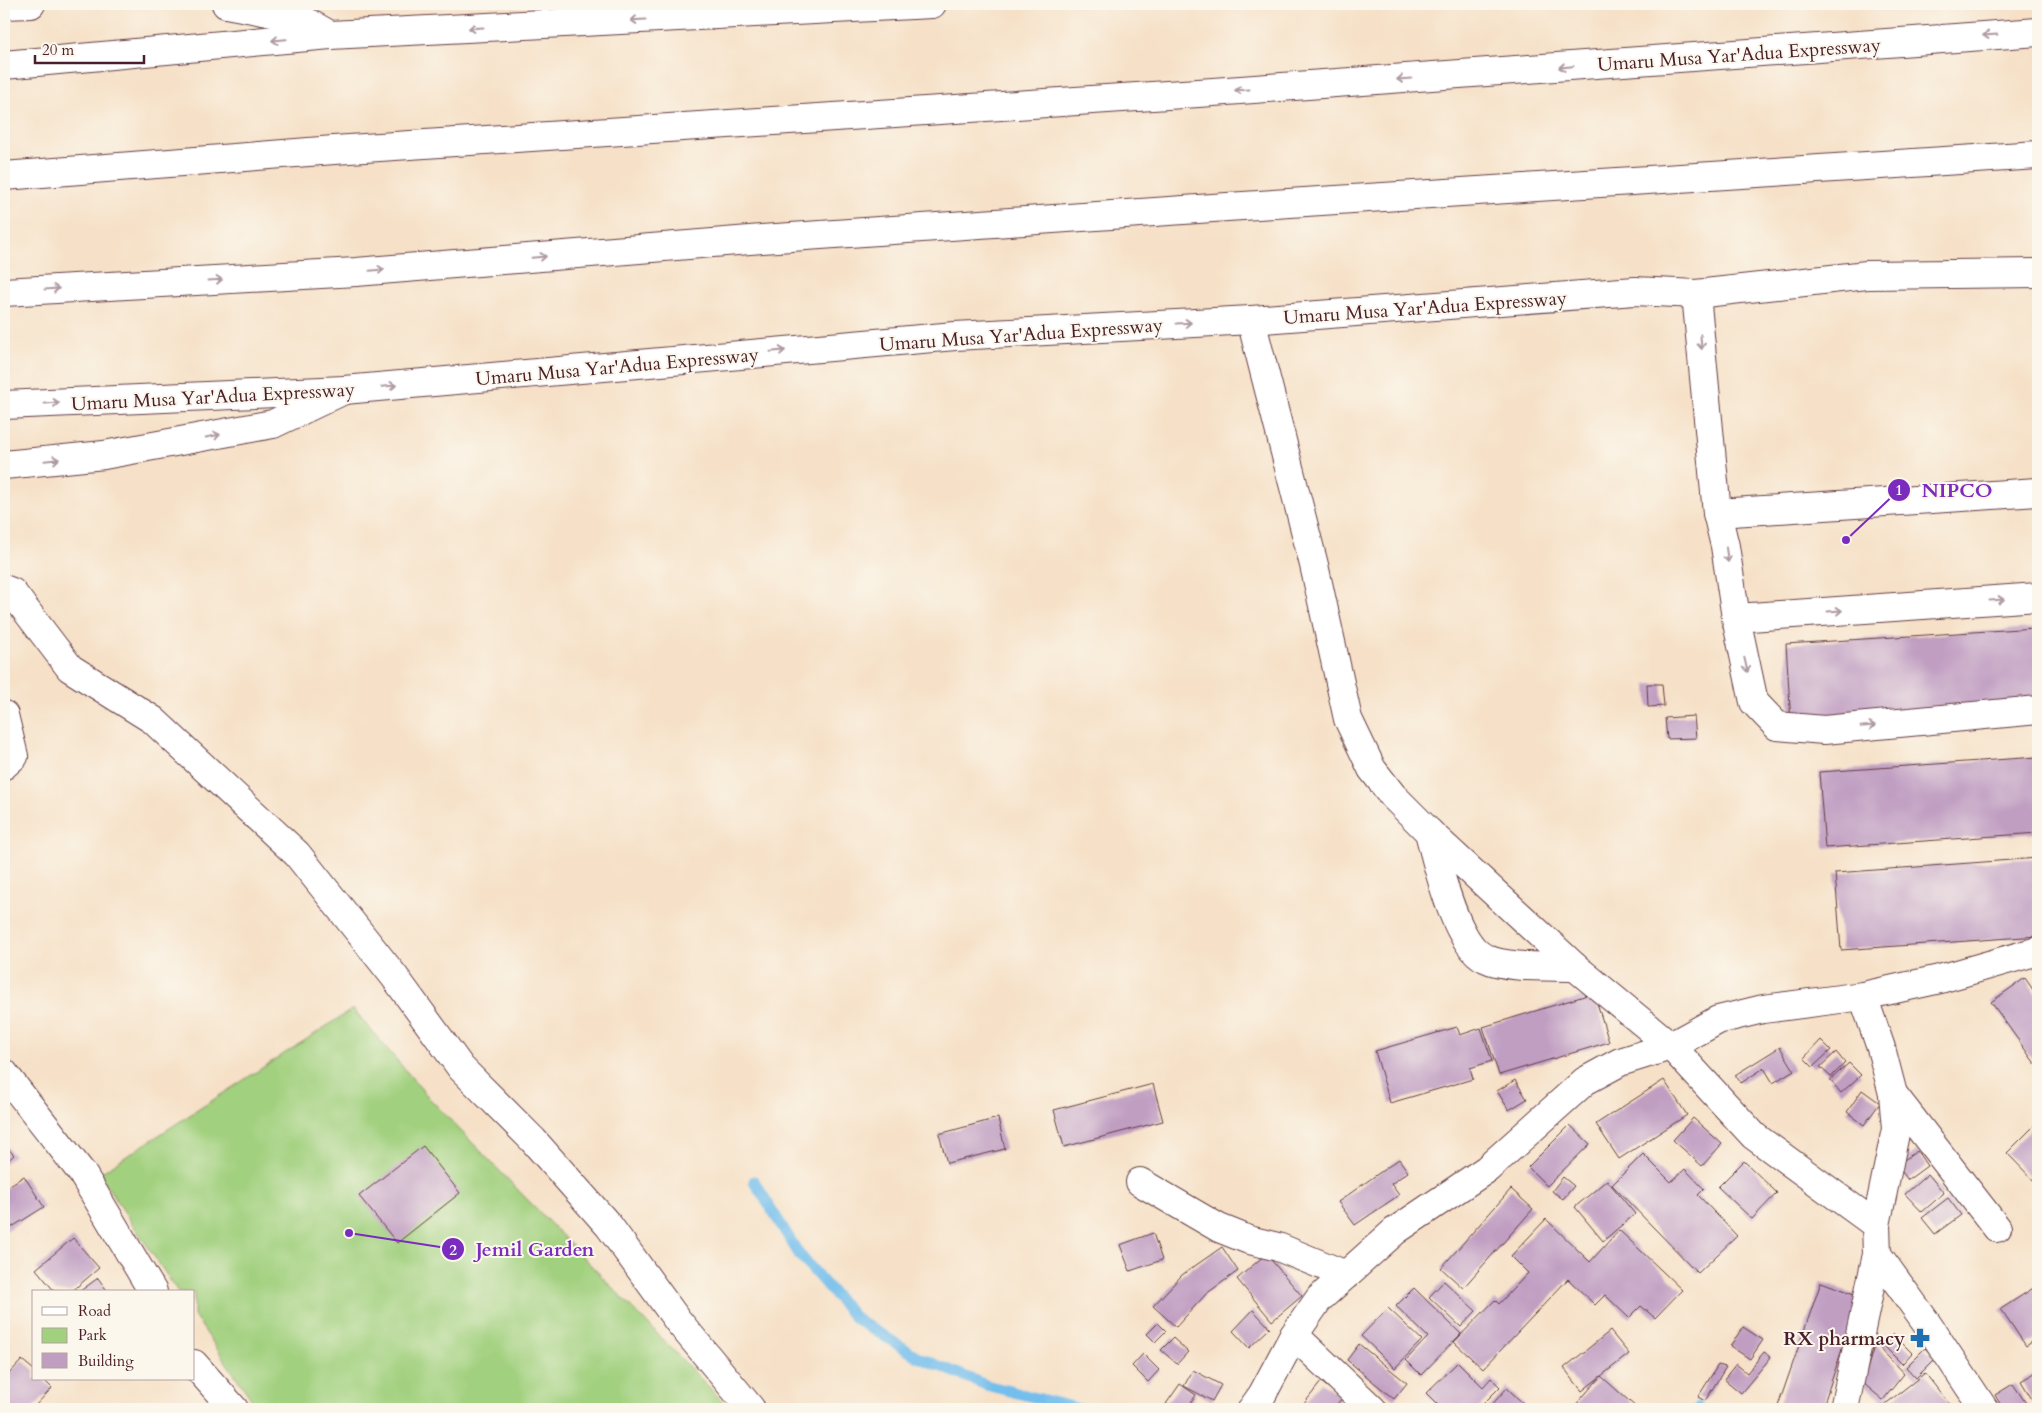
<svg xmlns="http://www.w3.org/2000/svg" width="2042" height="1413" font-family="Cardo,serif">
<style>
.green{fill:#a1d07e;stroke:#767854}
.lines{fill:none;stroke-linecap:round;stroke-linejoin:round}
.stream{stroke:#73beec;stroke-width:11}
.building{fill:#c09ec2}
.minor-casing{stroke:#643c43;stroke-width:30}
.highway-casing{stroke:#643c43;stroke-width:30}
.minor{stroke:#fff;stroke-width:28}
.highway{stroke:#fff;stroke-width:28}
.oneway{stroke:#ae9aa0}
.labels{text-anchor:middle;stroke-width:4;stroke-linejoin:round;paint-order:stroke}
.street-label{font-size:19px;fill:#4a1f2b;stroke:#fbf7ec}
.poi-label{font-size:19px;font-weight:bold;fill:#4a1f2b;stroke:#fbf7ec;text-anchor:end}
.leader{fill:none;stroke:#7b2cbf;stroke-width:2}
.callout-dot{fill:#7b2cbf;stroke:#fbf7ec;stroke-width:2}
.mark-label{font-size:15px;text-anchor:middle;font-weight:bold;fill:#fff}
.callout-label{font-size:20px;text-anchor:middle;font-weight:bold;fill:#7b2cbf;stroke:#fbf7ec;stroke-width:4;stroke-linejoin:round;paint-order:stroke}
</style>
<rect width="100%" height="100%" fill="#fbf7ec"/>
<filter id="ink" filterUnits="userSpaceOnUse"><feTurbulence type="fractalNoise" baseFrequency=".02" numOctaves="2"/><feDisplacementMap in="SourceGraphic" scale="10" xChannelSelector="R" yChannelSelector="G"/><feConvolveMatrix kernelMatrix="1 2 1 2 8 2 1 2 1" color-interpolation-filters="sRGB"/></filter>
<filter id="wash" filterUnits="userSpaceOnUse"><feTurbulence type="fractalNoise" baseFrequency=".0096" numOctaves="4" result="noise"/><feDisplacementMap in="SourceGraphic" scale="20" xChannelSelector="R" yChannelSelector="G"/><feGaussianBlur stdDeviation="1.12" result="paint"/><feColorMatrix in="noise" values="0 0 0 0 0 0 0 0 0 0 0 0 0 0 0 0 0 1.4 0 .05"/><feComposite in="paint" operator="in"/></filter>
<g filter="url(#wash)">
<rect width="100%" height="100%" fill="#f6e1c8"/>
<path class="green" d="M353,1009l77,90 300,310h-472l-64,-94v-23h-16l-79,-118z"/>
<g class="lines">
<g class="stream">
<path d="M754,1181l45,73 57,65 64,39 66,27 94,24"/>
<path d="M1697,1409l1,-1"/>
</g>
</g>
<g id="blocks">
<g class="building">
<path d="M2035,628l3,43v36l-247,16 -5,-79z"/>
<path d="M1647,684h15l2,22 -16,1z"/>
<path d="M1694,716l2,22 -29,1 -2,-21z"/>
<path d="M2038,757v76l-213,15 -6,-76z"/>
<path d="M2038,858v78l-197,14 -6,-77z"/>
<path d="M2025,978l13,19v66l-2,2 -45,-63z"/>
<path d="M1594,993l15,49 -110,33 -16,-48z"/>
<path d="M1457,1027l3,8 21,-7 11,33 -22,7 3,11 -83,24 -15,-52z"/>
<path d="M1821,1040l10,10 -18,17 -9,-9z"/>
<path d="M1780,1047l14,23 -21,13 -9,-15 -23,15 -6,-8z"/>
<path d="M1836,1052l9,11 -14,14 -11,-10z"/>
<path d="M1849,1063l12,12 -20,18 -11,-13z"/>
<path d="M1515,1080l12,19 -18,11 -12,-19z"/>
<path d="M1664,1080l23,35 -68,44 -23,-35z"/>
<path d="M1153,1084l10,37 -99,26 -10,-37z"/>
<path d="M1862,1090l18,13 -16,22 -17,-13z"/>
<path d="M998,1118l7,31 -58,14 -8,-29z"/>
<path d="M1693,1118l29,26 -20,22 -29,-26z"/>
<path d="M2038,1122v63l-31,-32z"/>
<path d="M1570,1125l20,19 -43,42 -19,-19z"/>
<path d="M4,1144l10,11 -10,9z"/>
<path d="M423,1146l37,47 -63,50 -38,-47z"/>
<path d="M1917,1151l10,15 -19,14 -11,-15z"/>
<path d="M1643,1154l28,28 14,-13 19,20 -6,6 39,41 -39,37 -86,-88z"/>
<path d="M1399,1159l9,13 -17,12 8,11 -44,30 -17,-23z"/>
<path d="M1744,1161l33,32 -25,26 -34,-32z"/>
<path d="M1928,1174l16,19 -22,19 -17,-18z"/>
<path d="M24,1176l20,31 -40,25v-43z"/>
<path d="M1563,1177l11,9 -11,13 -11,-8z"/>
<path d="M1607,1180l28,34 -32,27 -28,-34z"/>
<path d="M1511,1189l22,20 -70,79 -22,-20z"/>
<path d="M1948,1198l13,17 -26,19 -13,-16z"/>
<path d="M1546,1219l44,43 29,-32 63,60 -27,28 -14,-12 -12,12 -24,-23 -10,10 -27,-26 -85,90 -29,-27 41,-42 4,4 29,-31 -17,-17z"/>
<path d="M1153,1233l9,27 -32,11 -10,-26z"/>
<path d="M73,1238l26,30 -28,24h-16l-19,-23z"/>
<path d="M1222,1247l16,24 -32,23 -30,33 -23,-21 29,-31z"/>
<path d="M1266,1254l36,42 -30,25 -35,-42z"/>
<path d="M98,1278l10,14h-29z"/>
<path d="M1444,1281l32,30 -15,16 -32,-30z"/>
<path d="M1821,1282l39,14 -38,113h-45z"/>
<path d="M2038,1285v53l-12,8 -25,-37z"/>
<path d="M1414,1288l47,46 -40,41 -15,-15 22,-23 -32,-31z"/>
<path d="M1388,1308l34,32 -27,28 -34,-32z"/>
<path d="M1253,1310l17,18 -21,20 -16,-17z"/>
<path d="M1158,1323l8,8 -11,11 -8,-8z"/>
<path d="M1743,1327l20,13 -13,19 -20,-13z"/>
<path d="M1610,1331l19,23 -47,37 -18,-23z"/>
<path d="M1893,1334l19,19 -10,11 -19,-19z"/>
<path d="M1173,1338l15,14 -11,12 -16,-14z"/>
<path d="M1875,1343l29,31 -21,26 -20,-17z"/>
<path d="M1359,1344l48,39 -13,16 -47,-39z"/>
<path d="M1925,1348l10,11 -19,19 -10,-11z"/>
<path d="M1764,1352l7,5 -30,36 -17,-14 12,-15 11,9z"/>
<path d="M1143,1354l16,16 -11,12 -16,-16z"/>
<path d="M22,1360l12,10v9h9l9,9 -20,21h-28v-30z"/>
<path d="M1458,1362l25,25 8,-9 9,9 -22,22h-36l-16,-16z"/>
<path d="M1718,1365l8,2 -21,34 -7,-4z"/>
<path d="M1193,1370l28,15 -9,16 -28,-15z"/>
<path d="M2038,1371v38l-17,-28z"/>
<path d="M1925,1373l28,36h-74z"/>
<path d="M1601,1376l37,33h-66z"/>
<path d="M1321,1382l21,16 -9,11h-24l-6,-4z"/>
<path d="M1180,1384l16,11 -9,14h-12l-9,-5z"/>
<path d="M2013,1384l17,25h-27l-8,-14z"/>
<path d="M1507,1388l22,21h-41z"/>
</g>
</g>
</g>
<g filter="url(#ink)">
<use href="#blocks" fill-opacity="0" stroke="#643c43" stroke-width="1"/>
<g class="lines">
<defs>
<g id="minor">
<path d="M226,4l74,14 30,17"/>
<path d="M4,5l27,-1"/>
<path d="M1696,294l21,219 8,33 11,72 302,-21"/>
<path d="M1251,320l63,245 34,154 24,50 21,27 36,36 146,135 96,79 83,90 122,89"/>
<path d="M4,465l100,-10 169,-31 71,-34"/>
<path d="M1717,513l321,-21"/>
<path d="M4,589l8,3 58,76 83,52 144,134 97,122 67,92 72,72 76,86 69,95 73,88"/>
<path d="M1736,618l18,84 23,24 47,4 214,-20"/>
<path d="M4,715l10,41 -10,9"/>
<path d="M1429,832c8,31 26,112 56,126 22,11 65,8 90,9"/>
<path d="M4,1073l78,100 71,119"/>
<path d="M1893,1094l104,134"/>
<path d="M1140,1182l79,46 30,12 29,7 68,28"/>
<path d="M1877,1254l49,68 58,87"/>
<path d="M1294,1335l78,74"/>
<path d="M194,1364l40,45"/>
<path d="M1252,1409l10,-14 32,-60 25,-36 76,-68 92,-62 98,-88 35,-19 51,-16 47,-26 45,-11 100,-13 77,-17 98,-28"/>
<path d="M1844,1409l33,-155 -1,-29 20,-96 -3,-35 -12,-46 -18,-52"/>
</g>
<g id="highway">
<path d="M4,65l326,-30 602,-31"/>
<path d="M4,176l330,-26 879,-58 825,-60"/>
<path d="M4,292l352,-20 406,-33 465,-32 811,-52"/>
<path d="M4,405l340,-15 611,-54 296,-16 384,-29 61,3 171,-19 171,-2"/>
</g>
</defs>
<use href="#minor" class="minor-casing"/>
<use href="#highway" class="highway-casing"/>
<use href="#minor" class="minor"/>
<use href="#highway" class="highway"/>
</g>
<defs><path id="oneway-shaft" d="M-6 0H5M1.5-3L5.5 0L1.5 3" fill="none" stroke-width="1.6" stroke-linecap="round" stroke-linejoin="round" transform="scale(1.25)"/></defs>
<g class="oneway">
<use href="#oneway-shaft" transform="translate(638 20) rotate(177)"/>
<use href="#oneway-shaft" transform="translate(476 28) rotate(177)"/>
<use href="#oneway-shaft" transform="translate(1990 35) rotate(176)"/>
<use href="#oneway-shaft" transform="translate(279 40) rotate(175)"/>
<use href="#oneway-shaft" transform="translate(1566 67) rotate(175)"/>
<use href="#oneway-shaft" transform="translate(1404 79) rotate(176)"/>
<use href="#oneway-shaft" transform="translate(1242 90) rotate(176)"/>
<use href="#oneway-shaft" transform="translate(539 257) rotate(-5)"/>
<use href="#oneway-shaft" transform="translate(377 270) rotate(-5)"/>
<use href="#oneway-shaft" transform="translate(215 280) rotate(-3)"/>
<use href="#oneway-shaft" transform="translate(52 289) rotate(-4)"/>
<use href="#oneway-shaft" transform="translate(1184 323) rotate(-3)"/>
<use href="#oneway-shaft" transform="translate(1701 342) rotate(85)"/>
<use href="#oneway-shaft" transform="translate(778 351) rotate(-5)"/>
<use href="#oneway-shaft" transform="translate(389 386) rotate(-5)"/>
<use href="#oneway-shaft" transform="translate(52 403) rotate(-3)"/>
<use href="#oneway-shaft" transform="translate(213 436) rotate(-11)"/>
<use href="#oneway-shaft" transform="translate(52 460) rotate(-6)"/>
<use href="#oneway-shaft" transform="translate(1727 555) rotate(82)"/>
<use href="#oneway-shaft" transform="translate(1997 600) rotate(-4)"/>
<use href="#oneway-shaft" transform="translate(1835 611) rotate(-4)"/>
<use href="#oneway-shaft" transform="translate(1746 665) rotate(77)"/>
<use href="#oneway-shaft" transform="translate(1868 726) rotate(-5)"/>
</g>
</g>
<defs>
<symbol id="pharmacy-bare" viewBox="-9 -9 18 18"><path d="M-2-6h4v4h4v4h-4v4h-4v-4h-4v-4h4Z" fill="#1f6fb2" stroke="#fbf7ec" stroke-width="2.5" paint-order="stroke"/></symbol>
</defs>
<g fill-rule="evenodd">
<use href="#pharmacy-bare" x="1906" y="1324" width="28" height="28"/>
</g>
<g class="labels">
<g class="street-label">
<text transform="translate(1739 54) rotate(-4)" y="7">Umaru Musa Yar'Adua Expressway</text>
<text transform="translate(1425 307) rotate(-4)" y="7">Umaru Musa Yar'Adua Expressway</text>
<text transform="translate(1021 334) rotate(-4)" y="7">Umaru Musa Yar'Adua Expressway</text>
<text transform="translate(617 366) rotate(-5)" y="7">Umaru Musa Yar'Adua Expressway</text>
<text transform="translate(213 396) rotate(-3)" y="7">Umaru Musa Yar'Adua Expressway</text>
</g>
<g class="poi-label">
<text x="1905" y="1345">RX pharmacy</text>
</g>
</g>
<path class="leader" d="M1846 540L1899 490M349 1233L453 1249"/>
<g class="callout-dot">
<circle cx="1846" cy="540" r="5"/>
<circle cx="349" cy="1233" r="5"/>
<circle cx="1899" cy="490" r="12"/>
<circle cx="453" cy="1249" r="12"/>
</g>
<g class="mark-label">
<text x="1899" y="495">1</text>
<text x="453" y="1255">2</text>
</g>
<g class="callout-label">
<text x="1957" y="497">NIPCO</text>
<text x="535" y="1256">Jemil Garden</text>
</g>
<rect width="2042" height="1413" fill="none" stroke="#fbf7ec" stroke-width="20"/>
<rect x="32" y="1290" width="162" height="90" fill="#fbf7ec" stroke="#b4a19f"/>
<rect x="42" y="1307" width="25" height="8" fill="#ffffff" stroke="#b4a19f"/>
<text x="78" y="1316" font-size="15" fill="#4a1f2b">Road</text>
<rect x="42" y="1328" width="25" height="15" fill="#a1d07e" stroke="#b4a19f"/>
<text x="78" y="1340" font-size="15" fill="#4a1f2b">Park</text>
<rect x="42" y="1353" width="25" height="15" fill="#c09ec2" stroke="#b4a19f"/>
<text x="78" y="1366" font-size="15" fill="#4a1f2b">Building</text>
<path d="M35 55v8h109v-8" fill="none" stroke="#4a1f2b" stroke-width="2.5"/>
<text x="42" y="55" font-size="15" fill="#4a1f2b" stroke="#fbf7ec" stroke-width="4" paint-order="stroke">20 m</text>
</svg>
